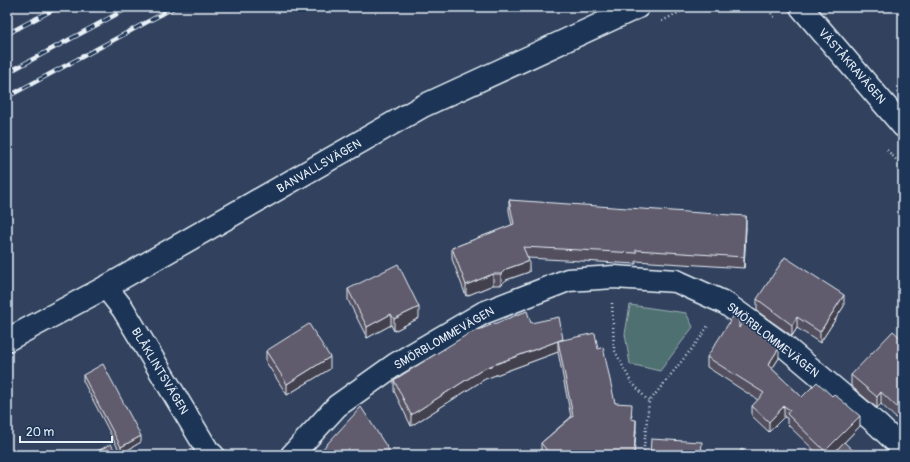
<svg xmlns="http://www.w3.org/2000/svg" width="910" height="462" font-family="Pangolin,sans-serif">
<style>
.green{fill:#4f6f70;stroke:#9cb0b4}
.lines{fill:none;stroke-linecap:round;stroke-linejoin:round}
.minor-casing{stroke:#e8f1f8;stroke-width:25}
.path{stroke:#e8f1f8;stroke-width:2.5;stroke-dasharray:1 3;stroke-linecap:butt}
.minor{stroke:#1d3557;stroke-width:22}
.rail-casing{stroke:#e8f1f8;stroke-width:4.5}
.rail{stroke:#1d3557;stroke-width:3;stroke-dasharray:9;stroke-linecap:butt}
.wall{fill:#534f5f;stroke:#e8f1f8}
.shaded-wall{fill:#43404d;stroke:#e8f1f8}
.building{fill:#605c6e;stroke:#e8f1f8}
.labels{text-anchor:middle;stroke-width:3;stroke-linejoin:round;paint-order:stroke}
.street-label{font-size:12px;fill:#e8f1f8;stroke:#1d3557}
</style>
<rect width="100%" height="100%" fill="#31415e"/>
<filter id="ink" filterUnits="userSpaceOnUse"><feTurbulence type="fractalNoise" baseFrequency=".025" numOctaves="2"/><feDisplacementMap in="SourceGraphic" scale="8" xChannelSelector="R" yChannelSelector="G"/><feConvolveMatrix kernelMatrix="1 2 1 2 8 2 1 2 1" color-interpolation-filters="sRGB"/></filter>
<g filter="url(#ink)">
<path class="green" d="M630,305l56,8 7,14 -33,44 -30,-7 -5,-30z"/>
<g class="lines">
<defs>
<g id="minor">
<path d="M801,7l102,119"/>
<path d="M106,287l17,22 85,142 5,4"/>
<path d="M7,340l99,-53 317,-181 215,-99"/>
<path d="M292,455l45,-49 59,-42 87,-51 85,-33 46,-3 62,4 49,22 58,42 95,80 25,24"/>
</g>
</defs>
<use href="#minor" class="minor-casing"/>
<g class="path">
<path d="M766,7l9,11"/>
<path d="M662,21l28,-14"/>
<path d="M887,150l16,17"/>
<path d="M612,303l2,46 16,31 19,22"/>
<path d="M643,455l6,-53 52,-65 8,-13"/>
</g>
<use href="#minor" class="minor"/>
<defs>
<g id="rail">
<path d="M7,11l7,-4"/>
<path d="M7,34l51,-27"/>
<path d="M7,73l123,-66"/>
<path d="M7,97l168,-90"/>
</g>
</defs>
<use href="#rail" class="rail-casing"/>
<use href="#rail" class="rail"/>
</g>
<g class="wall">
<path d="M509,200l237,27 -2,41 -108,-7v3l-108,-6 1,14 -23,8 -5,5h-8l-27,11 -14,-37v-11l60,-23 -3,-14z"/>
<path d="M348,289l71,29 -25,13 -3,-6 -24,13 -19,-38z"/>
<path d="M757,299l87,7 -24,37 -23,-15 -5,8 -35,-25z"/>
<path d="M531,323l32,17 35,9 17,54 17,12 -1,4 5,12 -2,24h-92l-1,-1v-11l30,-26 -13,-65 -73,27 -74,47 -17,-35v-11z"/>
<path d="M739,327l40,31 -7,11 30,28 58,29 -27,28 25,1h-39l-32,-31v-6l-3,-1 -15,15 -17,-16v-10l6,-6 -51,-33v-10z"/>
<path d="M903,340l-3,82 -19,-18 -4,4 -26,-22v-11z"/>
<path d="M266,351l64,18 -43,26 -21,-33z"/>
<path d="M83,375l58,67 -20,12 -38,-73z"/>
</g>
<g class="shaded-wall">
<path d="M746,216v11l-2,41v-11z"/>
<path d="M529,261v11l-23,8 -5,5v-11l5,-5z"/>
<path d="M493,274v11l-27,11v-11z"/>
<path d="M844,295v11l-24,37v-11z"/>
<path d="M419,307v11l-25,13v-12z"/>
<path d="M391,314v11l-24,13v-11z"/>
<path d="M797,317v11l-5,8v-11z"/>
<path d="M563,339v11l-5,-9v11l-73,27 -74,47v-11l74,-47z"/>
<path d="M779,348v10l-11,17v-10z"/>
<path d="M330,357v12l-43,26v-11z"/>
<path d="M881,392v12l-4,4v-11z"/>
<path d="M784,406v11l-15,15v-10z"/>
<path d="M903,407v12l-3,3v-12z"/>
<path d="M860,416v10l-28,29h-7v-4z"/>
<path d="M636,420v11l-2,24z"/>
<path d="M141,436v6l-20,12v-7z"/>
</g>
<g class="building">
<path d="M509,200l237,16 -2,41 -108,-7v3l-113,-6 6,14 -23,8 -5,5h-8l-27,11 -14,-37 62,-24z"/>
<path d="M785,257l59,38 -24,37 -23,-15 -5,8 -35,-26z"/>
<path d="M398,264l21,43 -25,12 -3,-5 -24,13 -19,-38z"/>
<path d="M527,311l4,12 28,-6 4,22 -78,29 -74,47 -17,-35 74,-46z"/>
<path d="M734,315l5,4v9l4,-7 36,27 -11,17 34,32 15,-15 15,14 2,-2 26,22 -35,35 -38,-37 3,-4 -6,-4 -15,16 -17,-16 12,-13 -57,-36z"/>
<path d="M309,324l21,33 -43,27 -21,-33z"/>
<path d="M893,331l10,9v67l-3,3 -19,-18 -4,5 -26,-22z"/>
<path d="M595,333l3,16 5,-2 12,56 17,1 -1,15 5,1 -2,35h-86l1,-2 -8,-10 32,-27 -15,-75z"/>
<path d="M103,364l38,72 -20,11 -38,-72z"/>
<path d="M361,407l31,48h-75z"/>
<path d="M651,439l51,3 -1,13h-51z"/>
<path d="M844,442l14,13h-26z"/>
<path d="M111,444l6,11h-27z"/>
<path d="M742,449l6,6h-12z"/>
</g>
</g>
<g class="labels">
<g class="street-label">
<text transform="translate(852 66) rotate(49)" y="4">VÄSTÅKRAVÄGEN</text>
<text transform="translate(319 166) rotate(-30)" y="4">BANVALLSVÄGEN</text>
<text transform="translate(444 338) rotate(-30)" y="4">SMÖRBLOMMEVÄGEN</text>
<text transform="translate(773 340) rotate(38)" y="4">SMÖRBLOMMEVÄGEN</text>
<text transform="translate(160 371) rotate(59)" y="4">BLÅKLINTSVÄGEN</text>
</g>
</g>
<rect width="910" height="462" fill="none" stroke="#1d3557" stroke-width="24"/>
<rect x="12" y="12" width="886" height="438" fill="none" stroke="#e8f1f8" stroke-width="1.5" filter="url(#ink)"/>
<path d="M20 436v6h92v-6" fill="none" stroke="#e8f1f8" stroke-width="2"/>
<text x="26" y="436" font-size="12" fill="#e8f1f8" stroke="#1d3557" stroke-width="3" paint-order="stroke">20 m</text>
</svg>
